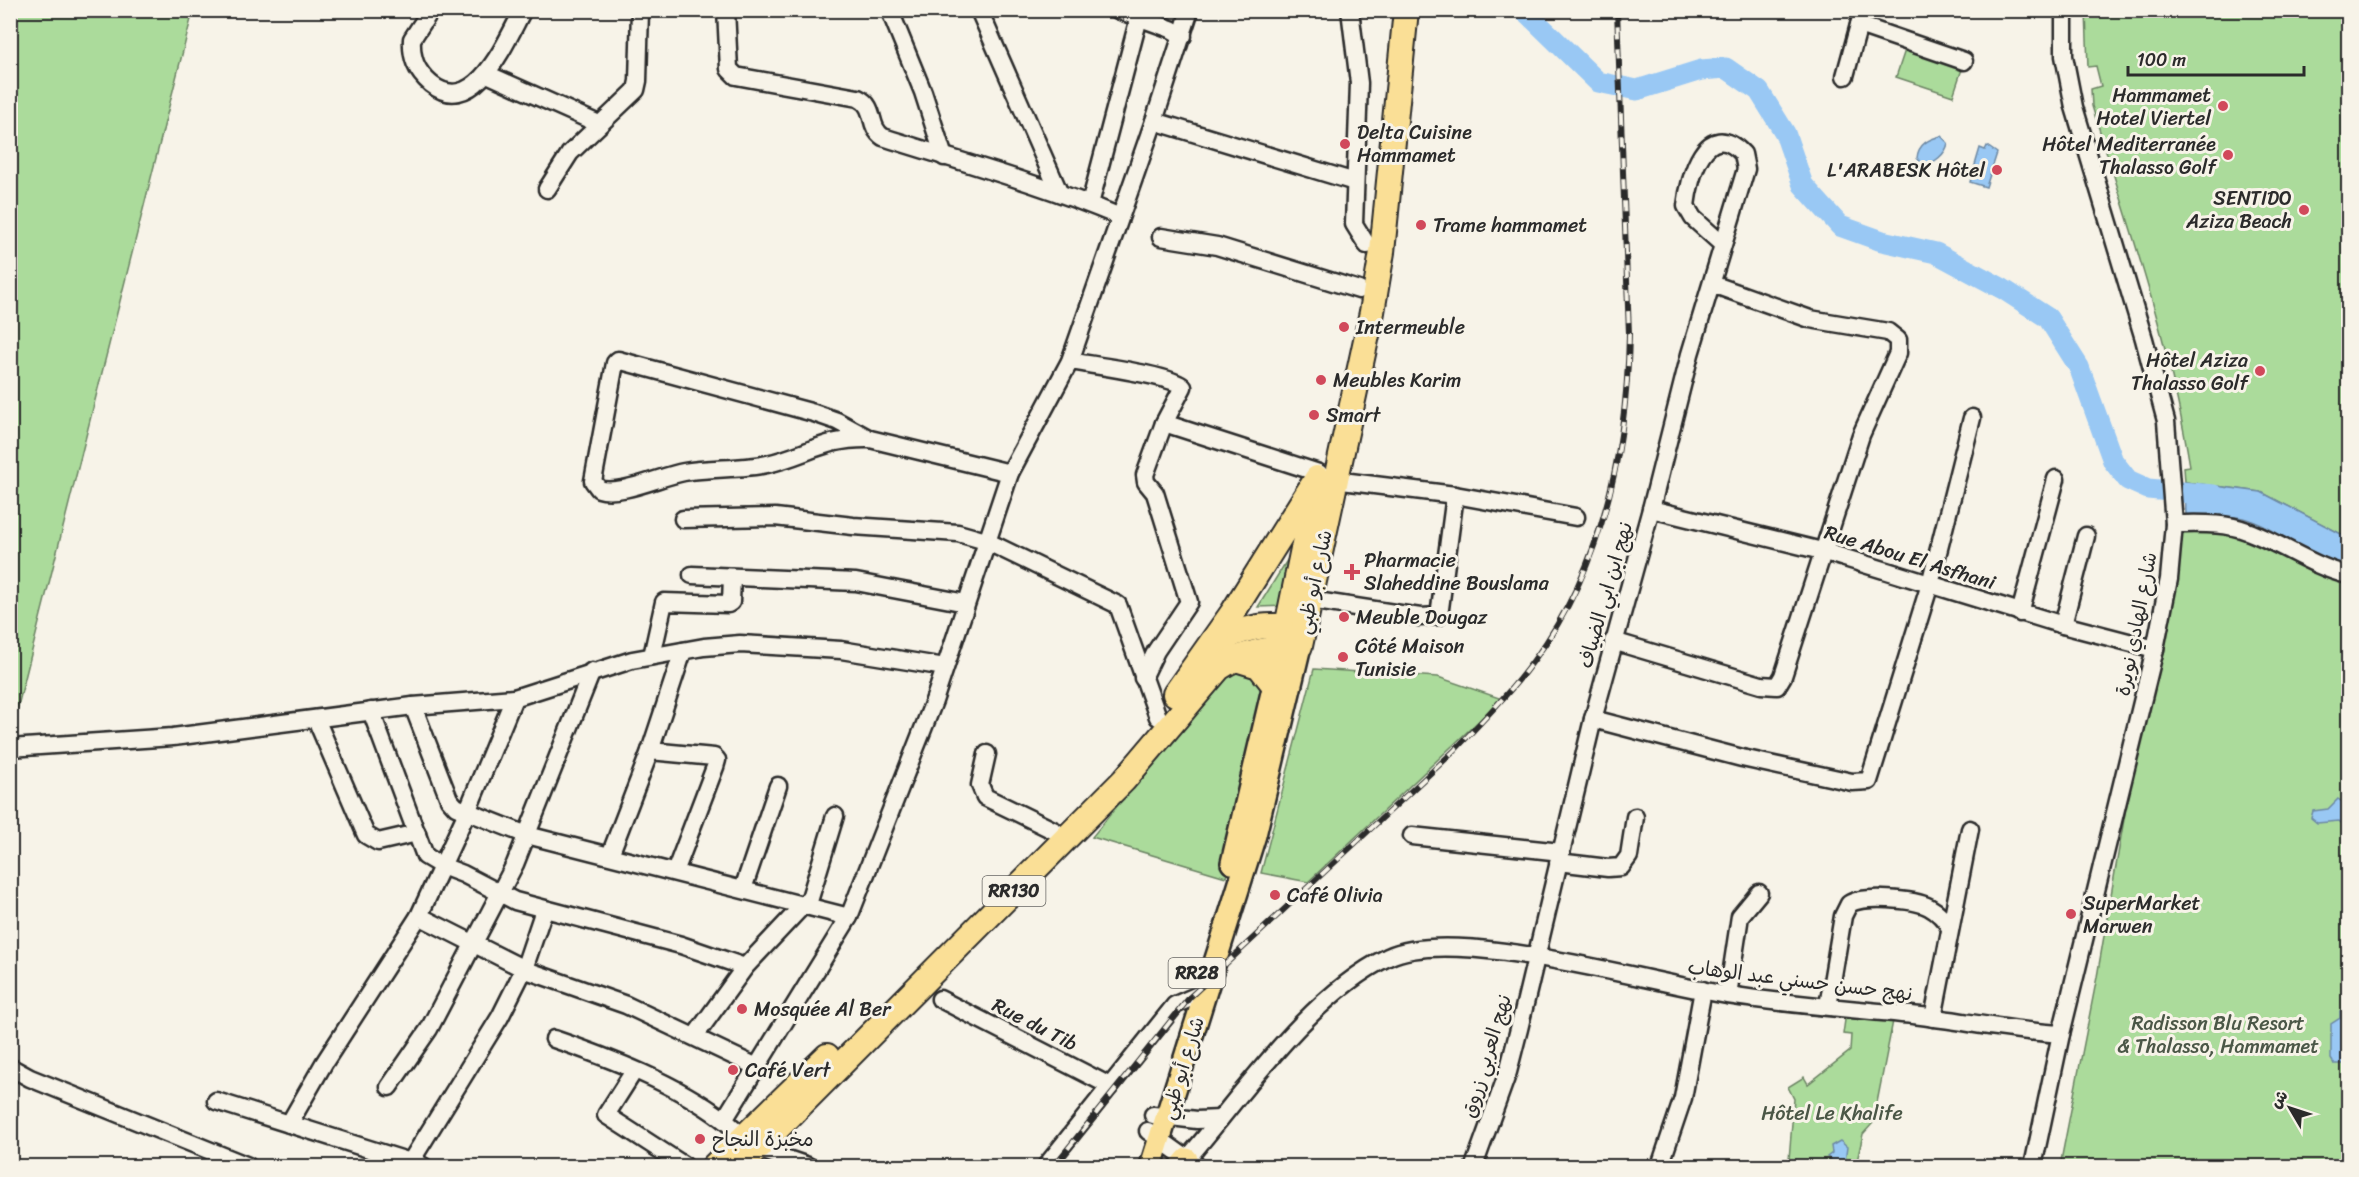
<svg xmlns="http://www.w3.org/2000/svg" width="2359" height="1177" font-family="Sriracha,'Playpen Sans Arabic',sans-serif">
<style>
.green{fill:#abdb9b;stroke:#6b8363;stroke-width:1.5}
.water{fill:#99c8f4;stroke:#6d89a4;stroke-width:1.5}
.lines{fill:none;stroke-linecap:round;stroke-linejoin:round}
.river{stroke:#99c8f4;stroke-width:21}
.minor-casing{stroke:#2b2b2b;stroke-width:21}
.major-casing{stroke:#2b2b2b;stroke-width:26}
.highway-casing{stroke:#2b2b2b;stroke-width:28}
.minor{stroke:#f7f3e8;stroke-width:16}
.major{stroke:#fadf96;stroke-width:21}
.highway{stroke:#fadf96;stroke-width:24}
.rail-casing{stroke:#2b2b2b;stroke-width:6}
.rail{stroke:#f7f3e8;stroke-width:4;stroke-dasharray:11;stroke-linecap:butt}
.poi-dot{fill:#d1495b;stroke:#f7f3e8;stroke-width:2}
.labels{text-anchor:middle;stroke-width:6;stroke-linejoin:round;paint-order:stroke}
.shield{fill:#f7f3e8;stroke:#686764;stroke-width:1.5}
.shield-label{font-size:18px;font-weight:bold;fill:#2b2b2b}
.poi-label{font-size:20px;fill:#2b2b2b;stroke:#f7f3e8;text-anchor:start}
.street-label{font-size:20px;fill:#2b2b2b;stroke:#f7f3e8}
.park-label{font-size:20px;fill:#4b5747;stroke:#f7f3e8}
</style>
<rect width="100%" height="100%" fill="#f7f3e8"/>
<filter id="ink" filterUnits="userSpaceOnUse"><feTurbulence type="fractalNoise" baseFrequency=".0167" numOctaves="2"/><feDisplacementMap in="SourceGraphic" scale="12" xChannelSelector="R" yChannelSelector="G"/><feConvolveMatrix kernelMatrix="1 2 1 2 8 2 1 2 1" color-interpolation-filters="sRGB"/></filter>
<g filter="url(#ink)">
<g class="green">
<path d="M11,10l182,1 -182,723 -1,-723z"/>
<path d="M2086,11h262v524l-7,-1 -80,-42 -76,-10 -1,-15 6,-1c-20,-123 -61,-241 -98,-360l-1,-17 10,-3 -5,-20 -8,1z"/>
<path d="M1906,47l57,19 -10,30 -57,-19z"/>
<path d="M2210,522l138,48v596h-288l37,-189 77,-450z"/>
<path d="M1304,533l-16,73 -30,1z"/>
<path d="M1240,654l27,17 -18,122 -23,84 -134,-40z"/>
<path d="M1314,669l124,8 64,22 -194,183 -47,-9z"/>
<path d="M1846,1013l48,3 -21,107 -10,11 -7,32h-76l9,-7 5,-60 -6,-12 16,-10 4,7 42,-33 1,-16 -8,-1z"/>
</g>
<g class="water">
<path d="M1941,136l7,7c-2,11 -14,21 -25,22l-6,-7c1,-14 12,-19 24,-22z"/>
<path d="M1987,146l10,7 -11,34 -16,-5 10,-34 5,2z"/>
<path d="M2185,482l76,10 80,42 7,1v32c-41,-8 -68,-39 -105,-49 -18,-4 -39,-1 -57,0z"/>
<path d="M2338,799l10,7v23l-9,-8 -22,2 -6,-5 2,-7 15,-2z"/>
<path d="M2340,1011h8v53h-14l-3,-5v-35l9,-6z"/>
<path d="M1840,1141l7,6 -2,15 -5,4h-14l4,-7 -3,-2 5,-4 -1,-7z"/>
</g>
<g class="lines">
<path class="river" d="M1524,10l74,72 39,8 64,-20 25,-2 33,23 26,42 18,52 37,41 42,15 54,12 67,36 45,29 31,49 34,94 15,19 20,9 66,6"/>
<defs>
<g id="minor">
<path d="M431,10l-19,29c-1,19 4,32 19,45 44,35 76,-45 92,-74"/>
<path d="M726,10l3,59 7,7 122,22c19,9 9,28 25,39 79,25 159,47 235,79"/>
<path d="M979,10l80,182"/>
<path d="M1118,10l53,19 12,7"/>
<path d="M1350,10l9,73 -5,141 13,21"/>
<path d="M890,11l33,81 21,65"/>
<path d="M1859,25l105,36"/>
<path d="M487,74l112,50"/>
<path d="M1845,76l18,-66"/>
<path d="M1154,121l201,61"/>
<path d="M547,189l23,-36 66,-63 2,-9 2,-71"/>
<path d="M1090,204l51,-194"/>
<path d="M1161,237l56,9 142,44"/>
<path d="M1070,361c20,4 102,14 113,26l-19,36 -19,52 1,7 9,11 34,109 -33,49 -13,27"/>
<path d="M1164,423l155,50"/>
<path d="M870,439l-33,-18 -23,-8 -196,-53 -3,3 -22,118 6,8c21,7 62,-13 85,-17 27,-5 56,-2 83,-8 41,-9 56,-26 103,-25l140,34"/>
<path d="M1334,480l121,15 121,22"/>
<path d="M1651,509l171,42 241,74 92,24"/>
<path d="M683,519l92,-2 78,9 105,7 28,8 132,64 40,112"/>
<path d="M2174,524c24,0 50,-2 73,7 36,13 64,35 101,44"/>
<path d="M692,575l164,7 110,21"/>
<path d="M1310,600l110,17 19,-1 16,-121"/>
<path d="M2020,613l36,-134"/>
<path d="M2063,625l23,-89"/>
<path d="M1613,641l148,44 16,1 6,-10 78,-241 37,-82v-13l-10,-8 -78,-13 -98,-35"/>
<path d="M652,656l12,-54 64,2 3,-2 1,-25"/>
<path d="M413,706l36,93 7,8 71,28 322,82"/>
<path d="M371,711l54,145 17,10 21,8 52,27 166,44 64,22"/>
<path d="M316,719l50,116 12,7 39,-9"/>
<path d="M1593,719l149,39 110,24 17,-1 61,-197 42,-166"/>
<path d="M10,748l163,-11 240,-31 101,-8 118,-38 72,-13 36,-3 101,6 104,17"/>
<path d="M650,751l33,-100"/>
<path d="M987,754l-7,31 5,12 70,34"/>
<path d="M1412,836l149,16"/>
<path d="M610,855l40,-104 64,6 3,3 -2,7 -40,105"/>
<path d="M1558,862l50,6 13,-1 8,-11 6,-39"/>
<path d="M743,889l35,-103"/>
<path d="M419,916l107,54 100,35 129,61"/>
<path d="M1728,995l12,-79 19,-23"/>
<path d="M940,999l170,87"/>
<path d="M1828,1006l15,-90 6,-12c14,-9 65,-5 80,3 9,5 16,12 21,21"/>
<path d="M1933,1018l37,-189"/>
<path d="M695,1036l50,-69 65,-69 25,-82"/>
<path d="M554,1039c58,20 121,44 170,81"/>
<path d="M10,1067l20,11 218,88"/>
<path d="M634,1071l-28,44 79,51"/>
<path d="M389,1087l40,-58 86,-165 77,-193"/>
<path d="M216,1101l207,65"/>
<path d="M1153,1115l44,5 23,-1"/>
<path d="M289,1124l35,-61 95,-147 48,-104 47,-114"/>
<path d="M1148,1131l49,35"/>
<path d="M1187,1159c57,-66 122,-163 201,-202 66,-32 262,26 340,38 63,10 129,14 193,21 47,6 92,15 140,18"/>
<path d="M408,1166l92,-149 24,-48 20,-59"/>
<path d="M808,1166l-50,-17 -34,-29 125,-203 85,-216 76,-228 60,-112 84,-240 36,-111"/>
<path d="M1046,1166l129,-161 32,-14"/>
<path d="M1474,1166l34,-94 11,-43 74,-310 58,-210 39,-155 56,-185 -3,-15c-37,-39 -54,24 -57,52l7,12 30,27"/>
<path d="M1660,1166l23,-68 20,-108"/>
<path d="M2033,1166l28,-132 94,-385 14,-70 5,-55 -8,-103 -22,-82 -70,-232 -10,-51v-46"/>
</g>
<g id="major">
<path d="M1232,863l51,-217"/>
<path d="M1151,1166l104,-331 45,-189"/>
<path d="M1181,1166l6,-7"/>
</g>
<g id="highway">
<path d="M1216,645c26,-21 54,-20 86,-19"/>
<path d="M1283,646l31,-151"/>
<path d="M1233,658l26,8 15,19"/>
<path d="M1175,694l58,-82 84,-134"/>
<path d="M714,1166l113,-110"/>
<path d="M740,1166l384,-386 95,-112c22,-15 55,-21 81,-22l72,-334 10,-60 24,-242"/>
</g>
</defs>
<use href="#minor" class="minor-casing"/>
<use href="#major" class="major-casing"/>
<use href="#highway" class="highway-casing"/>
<use href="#minor" class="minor"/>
<use href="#major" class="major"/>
<use href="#highway" class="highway"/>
<defs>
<path id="rail" d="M1054,1166l136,-169 263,-245c28,-30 57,-59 81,-92 70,-95 93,-211 95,-326l-12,-324"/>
</defs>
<use href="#rail" class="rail-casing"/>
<use href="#rail" class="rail"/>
</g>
</g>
<g class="poi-dot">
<circle cx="2223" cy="106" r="6"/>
<circle cx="1345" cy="144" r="6"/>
<circle cx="2228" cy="155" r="6"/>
<circle cx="1997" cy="170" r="6"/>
<circle cx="2304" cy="210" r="6"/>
<circle cx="1421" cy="225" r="6"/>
<circle cx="1344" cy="327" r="6"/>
<circle cx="2260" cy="371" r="6"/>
<circle cx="1321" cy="380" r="6"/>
<circle cx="1314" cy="415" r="6"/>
<path d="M1349 563h6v6h6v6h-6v6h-6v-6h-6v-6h6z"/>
<circle cx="1344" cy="617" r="6"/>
<circle cx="1343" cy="657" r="6"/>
<circle cx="1275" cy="895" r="6"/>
<circle cx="2071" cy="914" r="6"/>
<circle cx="742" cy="1009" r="6"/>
<circle cx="733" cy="1070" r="6"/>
<circle cx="700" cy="1139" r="6"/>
</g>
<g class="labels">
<g class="shield">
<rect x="982.5" y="876" width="63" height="30" rx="4.5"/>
<rect x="1168.5" y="958" width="57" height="30" rx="4.5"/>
</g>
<g class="shield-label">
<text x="1014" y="897">RR130</text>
<text x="1197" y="979">RR28</text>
</g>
<g class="poi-label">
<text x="2211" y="102" text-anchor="end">Hammamet<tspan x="2211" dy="23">Hotel Viertel</tspan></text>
<text x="1357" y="139">Delta Cuisine<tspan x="1357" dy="23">Hammamet</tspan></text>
<text x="2216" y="151" text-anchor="end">Hôtel Mediterranée<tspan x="2216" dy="23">Thalasso Golf</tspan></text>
<text x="1985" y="177" text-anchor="end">L'ARABESK Hôtel</text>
<text x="2292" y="205" text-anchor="end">SENTIDO<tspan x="2292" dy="23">Aziza Beach</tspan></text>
<text x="1433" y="232">Trame hammamet</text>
<text x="1356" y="334">Intermeuble</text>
<text x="2248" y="367" text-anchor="end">Hôtel Aziza<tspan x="2248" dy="23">Thalasso Golf</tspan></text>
<text x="1333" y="387">Meubles Karim</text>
<text x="1326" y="422">Smart</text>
<text x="1364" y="567">Pharmacie<tspan x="1364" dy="23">Slaheddine Bouslama</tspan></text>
<text x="1356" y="624">Meuble Dougaz</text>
<text x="1355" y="653">Côté Maison<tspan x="1355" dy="23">Tunisie</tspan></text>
<text x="1287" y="902">Café Olivia</text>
<text x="2083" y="910">SuperMarket<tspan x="2083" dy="23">Marwen</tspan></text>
<text x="754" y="1016">Mosquée Al Ber</text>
<text x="745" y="1077">Café Vert</text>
<text x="712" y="1146">مخبزة النجاح</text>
</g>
<g class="street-label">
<text transform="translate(1910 557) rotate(17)" y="7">Rue Abou El Asfhani</text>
<text transform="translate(1314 582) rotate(-78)" y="7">شارع أبو ظبي</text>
<text transform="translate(1605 595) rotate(-74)" y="7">نهج ابن ابي الضياف</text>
<text transform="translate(2136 624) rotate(-79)" y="7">شارع الهادي نويرة</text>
<text transform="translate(1800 980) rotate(7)" y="7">نهج حسن حسني عبد الوهاب</text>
<text transform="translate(1035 1024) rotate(27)" y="7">Rue du Tib</text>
<text transform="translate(1486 1056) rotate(-73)" y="7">نهج العربي زروق</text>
<text transform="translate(1182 1068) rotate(-73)" y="7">شارع أبو ظبي</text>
</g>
<g class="park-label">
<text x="2218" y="1030">Radisson Blu Resort<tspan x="2218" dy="23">&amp; Thalasso, Hammamet</tspan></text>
<text x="1832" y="1120">Hôtel Le Khalife</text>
</g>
</g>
<rect width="2359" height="1177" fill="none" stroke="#f7f3e8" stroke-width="36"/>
<rect x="18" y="18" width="2323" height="1141" fill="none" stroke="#2b2b2b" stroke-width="2" filter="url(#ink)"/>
<g transform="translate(2290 1108) rotate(309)" stroke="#f7f3e8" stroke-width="4.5" paint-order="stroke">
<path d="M0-4.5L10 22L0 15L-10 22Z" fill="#2b2b2b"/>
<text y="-9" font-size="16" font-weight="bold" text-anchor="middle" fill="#2b2b2b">ش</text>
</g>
<path d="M2128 66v9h176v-9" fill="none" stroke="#2b2b2b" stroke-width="3"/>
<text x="2137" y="66" font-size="18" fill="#2b2b2b" stroke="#f7f3e8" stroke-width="4.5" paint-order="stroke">100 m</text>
</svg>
